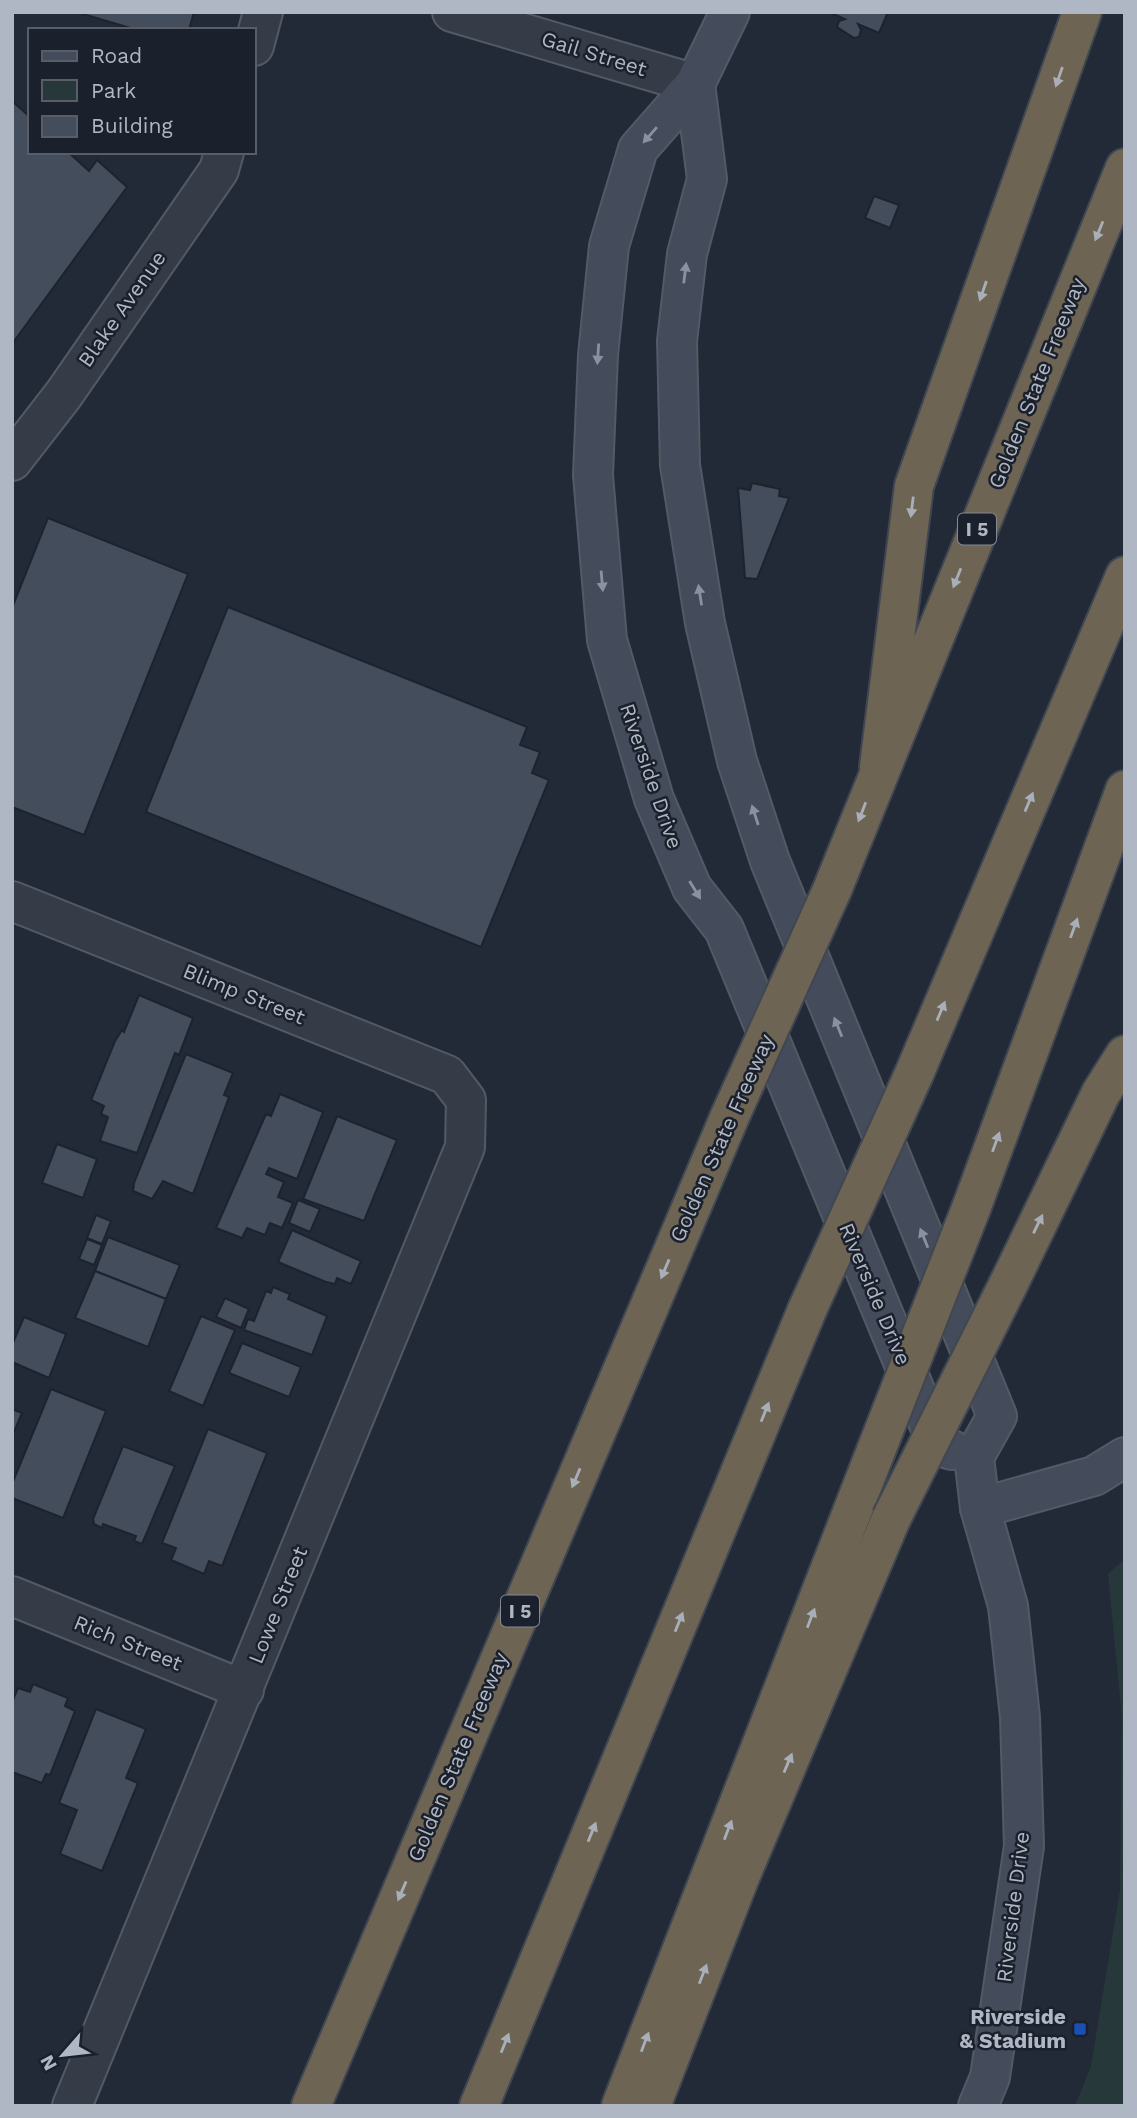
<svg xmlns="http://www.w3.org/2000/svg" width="1137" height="2118" font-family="'Work Sans',sans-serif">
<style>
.green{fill:#27383a}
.building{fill:#444d5b;stroke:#1d232e;stroke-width:2}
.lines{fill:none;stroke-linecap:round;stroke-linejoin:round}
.street-casing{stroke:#535a65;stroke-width:42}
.secondary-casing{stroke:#535a65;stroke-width:42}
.highway-casing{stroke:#404752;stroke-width:42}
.street{stroke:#363c47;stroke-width:38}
.secondary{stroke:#444b5a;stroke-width:38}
.highway{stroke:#6d6453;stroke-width:38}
.highway-bridge-casing{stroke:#404752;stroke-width:42;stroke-linecap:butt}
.highway-bridge{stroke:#6d6453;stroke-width:38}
.oneway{fill:#a9afb9}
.oneway2{fill:#8a919f}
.transit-dot{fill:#1a4fb4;stroke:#1b212c;stroke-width:2.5}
.labels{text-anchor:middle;stroke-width:5;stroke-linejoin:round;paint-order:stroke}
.shield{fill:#1b212c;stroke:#838a96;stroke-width:2}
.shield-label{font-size:19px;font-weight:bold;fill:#b0b7c4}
.street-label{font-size:21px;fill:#b0b7c4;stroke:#1b212c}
.poi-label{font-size:21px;font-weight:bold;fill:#b0b7c4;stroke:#1b212c;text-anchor:end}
</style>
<rect width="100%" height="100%" fill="#222a37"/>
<path class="green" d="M1125,1559v547h-50l16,-40 29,-176 2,-172 -14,-144z"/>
<g class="building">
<path d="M76,12h118l-5,18h-52z"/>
<path d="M829,12h59l-9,21 -21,-9 3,6 -2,7 -5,1 -17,-11 2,-6 6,-2z"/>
<path d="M12,101l18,16v35h38l21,19 8,-11 30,27 -115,157z"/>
<path d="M874,196l25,9 -9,23 -25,-10z"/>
<path d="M752,483l28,6 -1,7 10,2 -32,81 -12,-1 -7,-90 12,2z"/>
<path d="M48,518l140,56 -104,261 -72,-28v-199z"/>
<path d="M228,607l299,120 -7,18 20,7 -8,21 17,7 -68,167 -335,-135z"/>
<path d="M139,995l54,23 -14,37 -4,-2 -38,100 -37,-12 8,-24 -7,-3 3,-8 -13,-6 24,-59 7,-11 2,2z"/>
<path d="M186,1054l47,19 -9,22 5,2 -36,97 -30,-13 -11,18 -19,-8 1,-8z"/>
<path d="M280,1094l43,18 -26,67 -28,-11 -3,6 18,8 -6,15 15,6 -11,25 -12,-5 -5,12 -18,-7 -5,10 -26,-10 50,-114 5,2z"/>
<path d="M337,1116l60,24 -33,81 -61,-22z"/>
<path d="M57,1144l40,15 -14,39 -41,-15z"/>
<path d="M298,1200l22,9 -10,23 -21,-9z"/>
<path d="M96,1215l15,6 -9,23 -15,-6z"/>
<path d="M292,1230l69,31 -10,23 -14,-6 -2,6 -9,-2 -48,-20z"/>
<path d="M108,1237l72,28 -14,34 -71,-28z"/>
<path d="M87,1239l15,6 -8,20 -15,-6z"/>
<path d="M95,1271l71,28 -18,48 -73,-29z"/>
<path d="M273,1287l17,7 -2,5 39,17 -15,39 -68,-25 4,-11 6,2 12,-30 5,2z"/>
<path d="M225,1298l24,11 -8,19 -25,-11z"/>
<path d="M201,1316l34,14 -32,76 -34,-15z"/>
<path d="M24,1317l42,17 -17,44 -37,-16v-17z"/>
<path d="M242,1343l59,24 -12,30 -60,-24z"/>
<path d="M51,1389l55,22 -43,107 -51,-20v-14z"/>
<path d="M12,1409l10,4 -10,24z"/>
<path d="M208,1429l59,24 -45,113 -13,-5 -5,13 -33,-14 5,-12 -14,-5z"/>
<path d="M123,1446l52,20 -33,78 -8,-3 2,-5 -33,-12 -1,4 -8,-4 -1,-5z"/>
<path d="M33,1684l35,14 -3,8 10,5 -25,64 -4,-1 -4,9 -30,-11v-70l6,-14 12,4z"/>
<path d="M96,1709l50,20 -20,49 12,5 -36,88 -42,-17 17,-44 -18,-7z"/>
</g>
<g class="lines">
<defs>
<g id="street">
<path d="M452,12l243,72"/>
<path d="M254,46l9,-34"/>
<path d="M12,461l52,-67 155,-224 5,-18"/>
<path d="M12,901l435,174 19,25 -1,47 -393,959"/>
<path d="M12,1596l232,94"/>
</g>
<g id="secondary">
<path d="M730,12l-35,72 -57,65 -29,97 -11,109 -5,120 14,165 47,159 38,89 32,41 214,517 14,4"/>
<path d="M695,84l12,95 -20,75 -10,87 3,124 25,158 32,138 33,100 227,555 -23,41 6,51 28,98 12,111 4,129 -34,231 -12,29"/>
<path d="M980,1508l114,-32 31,-19"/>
</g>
<g id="highway">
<path d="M879,767l35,-281 168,-474"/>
<path d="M832,890l293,-722"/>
<path d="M914,1074l211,-498"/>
<path d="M972,1206l153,-416"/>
<path d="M1008,1285l93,-192 24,-38"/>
<path d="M311,2106l419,-990"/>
<path d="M479,2106l328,-796"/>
<path d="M621,2106l249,-640"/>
<path d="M651,2106l89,-229 151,-358"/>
</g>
</defs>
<use href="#street" class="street-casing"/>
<use href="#secondary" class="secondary-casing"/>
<use href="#highway" class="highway-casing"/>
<use href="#street" class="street"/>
<use href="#secondary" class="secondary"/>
<use href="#highway" class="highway"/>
<defs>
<g id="highway-bridge">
<path d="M730,1116l102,-226"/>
<path d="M807,1310l107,-236"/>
<path d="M870,1466l102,-260"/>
<path d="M891,1519l117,-234"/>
</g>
</defs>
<use href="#highway-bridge" class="highway-bridge-casing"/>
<use href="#highway-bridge" class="highway-bridge"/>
</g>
<defs><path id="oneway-solid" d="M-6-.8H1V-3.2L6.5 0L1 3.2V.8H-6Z" transform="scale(1.75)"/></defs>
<g class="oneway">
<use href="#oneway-solid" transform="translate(1059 77) rotate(109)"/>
<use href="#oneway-solid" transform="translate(1099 231) rotate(112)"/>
<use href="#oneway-solid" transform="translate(983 291) rotate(109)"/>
<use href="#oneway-solid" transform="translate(912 507) rotate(97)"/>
<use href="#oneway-solid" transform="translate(957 578) rotate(112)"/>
<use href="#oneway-solid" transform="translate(1029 802) rotate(-67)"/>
<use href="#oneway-solid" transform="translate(862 812) rotate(111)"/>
<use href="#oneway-solid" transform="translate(1074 928) rotate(-70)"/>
<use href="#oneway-solid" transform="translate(941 1011) rotate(-67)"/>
<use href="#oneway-solid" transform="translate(996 1142) rotate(-70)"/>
<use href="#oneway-solid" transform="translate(1038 1224) rotate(-64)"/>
<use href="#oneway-solid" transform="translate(665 1269) rotate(113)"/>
<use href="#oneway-solid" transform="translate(765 1412) rotate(-68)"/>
<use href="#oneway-solid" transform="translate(576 1478) rotate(113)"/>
<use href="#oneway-solid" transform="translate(811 1618) rotate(-69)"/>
<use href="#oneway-solid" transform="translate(679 1622) rotate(-68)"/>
<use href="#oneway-solid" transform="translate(788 1763) rotate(-67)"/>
<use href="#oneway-solid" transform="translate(728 1830) rotate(-69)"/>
<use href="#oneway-solid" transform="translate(592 1832) rotate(-68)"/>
<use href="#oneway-solid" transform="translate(402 1891) rotate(113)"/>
<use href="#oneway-solid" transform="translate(703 1974) rotate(-69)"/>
<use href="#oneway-solid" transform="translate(645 2042) rotate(-69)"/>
<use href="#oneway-solid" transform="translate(505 2043) rotate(-68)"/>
</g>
<g class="oneway2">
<use href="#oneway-solid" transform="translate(650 135) rotate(131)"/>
<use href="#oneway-solid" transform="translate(685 273) rotate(-83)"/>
<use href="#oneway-solid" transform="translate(598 354) rotate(94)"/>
<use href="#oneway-solid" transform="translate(602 581) rotate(85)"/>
<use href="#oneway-solid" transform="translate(700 595) rotate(-99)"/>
<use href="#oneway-solid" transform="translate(755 815) rotate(-108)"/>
<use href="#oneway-solid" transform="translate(695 890) rotate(58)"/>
<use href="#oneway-solid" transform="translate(838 1027) rotate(-112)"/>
<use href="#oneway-solid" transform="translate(924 1238) rotate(-112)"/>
</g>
<rect class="transit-dot" x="1073" y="2022" width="14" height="14" rx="3.5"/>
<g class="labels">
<g class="shield">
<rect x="958" y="513.5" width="38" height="31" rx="5"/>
<rect x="501" y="1595.5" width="38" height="31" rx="5"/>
</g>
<g class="shield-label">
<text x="977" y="536">I 5</text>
<text x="520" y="1618">I 5</text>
</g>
<g class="street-label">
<text transform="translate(594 54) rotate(17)" y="7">Gail Street</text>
<text transform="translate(122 309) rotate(-55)" y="7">Blake Avenue</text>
<text transform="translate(1037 383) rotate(-68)" y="7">Golden State Freeway</text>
<text transform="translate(651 776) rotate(71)" y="7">Riverside Drive</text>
<text transform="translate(244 994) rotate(22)" y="7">Blimp Street</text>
<text transform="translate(722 1138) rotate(-66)" y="7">Golden State Freeway</text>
<text transform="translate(875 1294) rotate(67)" y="7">Riverside Drive</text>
<text transform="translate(278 1605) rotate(-68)" y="7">Lowe Street</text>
<text transform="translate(128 1643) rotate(22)" y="7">Rich Street</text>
<text transform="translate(458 1757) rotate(-67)" y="7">Golden State Freeway</text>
<text transform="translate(1013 1907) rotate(-83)" y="7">Riverside Drive</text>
</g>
<g class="poi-label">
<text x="1066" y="2024">Riverside<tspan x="1066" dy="24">&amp; Stadium</tspan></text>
</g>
</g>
<rect width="1137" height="2118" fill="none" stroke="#b0b7c4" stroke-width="28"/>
<rect x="28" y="28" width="228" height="126" fill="#1b212c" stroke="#575d69" stroke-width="2"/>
<rect x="42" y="51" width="35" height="10" fill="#444b5a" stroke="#575d69" stroke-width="2"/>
<text x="91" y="63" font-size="21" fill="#b0b7c4">Road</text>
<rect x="42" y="80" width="35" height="21" fill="#27383a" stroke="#575d69" stroke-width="2"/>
<text x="91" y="98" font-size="21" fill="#b0b7c4">Park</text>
<rect x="42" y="116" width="35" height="21" fill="#444d5b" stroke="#575d69" stroke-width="2"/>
<text x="91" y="133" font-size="21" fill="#b0b7c4">Building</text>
<g transform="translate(63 2055) rotate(242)" stroke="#1b212c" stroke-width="5" paint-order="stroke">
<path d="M0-5L12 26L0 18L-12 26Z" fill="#b0b7c4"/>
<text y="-10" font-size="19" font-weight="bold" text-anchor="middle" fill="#b0b7c4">N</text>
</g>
</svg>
